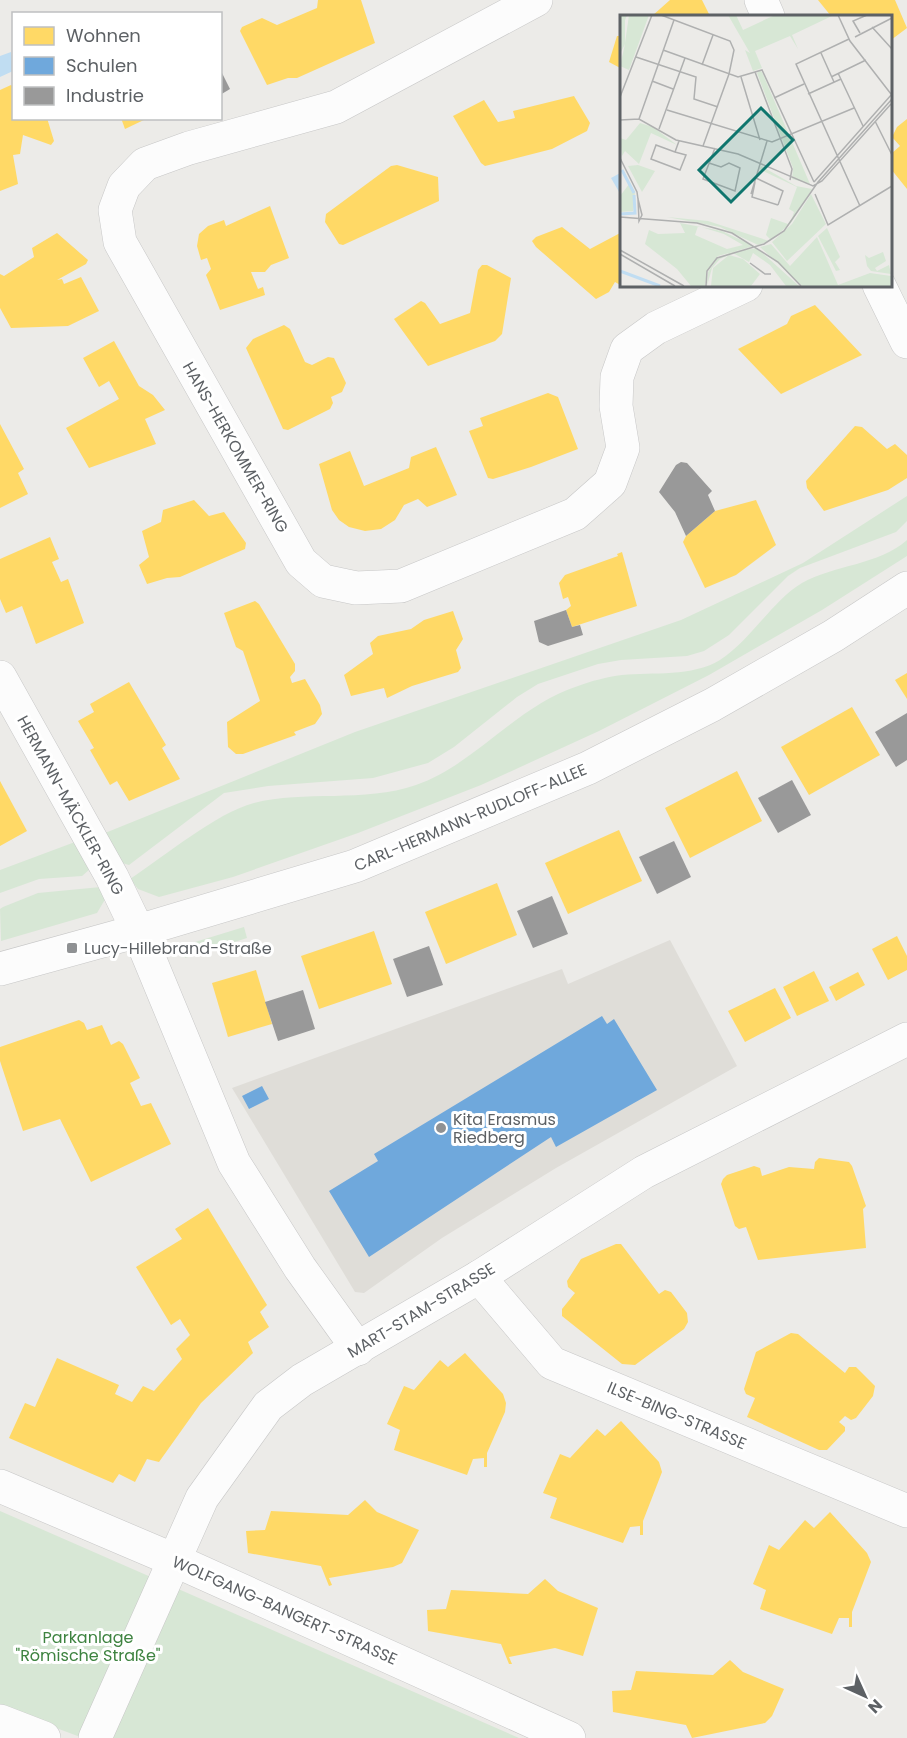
<svg xmlns="http://www.w3.org/2000/svg" width="907" height="1738" font-family="Poppins,sans-serif">
<style>
.education{fill:#dfddd8}
.green{fill:#d7e7d5}
.water{fill:#c0ddf2}
.homes{fill:#ffd966}
.schools{fill:#6fa8dc}
.industry{fill:#999}
.lines{fill:none;stroke-linecap:round;stroke-linejoin:round}
.minor-casing{stroke:#c7c7c7;stroke-width:34}
.minor{stroke:#fcfcfc;stroke-width:33}
.poi-dot{fill:#8f9193;stroke:#fff;stroke-width:2}
.labels{text-anchor:middle;stroke-width:6;stroke-linejoin:round;paint-order:stroke}
.street-label{font-size:16px;fill:#5d6165;stroke:#fff}
.poi-label{font-size:16px;fill:#5d6165;stroke:#fff;text-anchor:start}
.park-label{font-size:16px;fill:#3e8340;stroke:#fff}
.inset-river{fill:none;stroke:#c0ddf2;stroke-width:3}
.inset-road{fill:none;stroke:#afb0b0;stroke-width:1.5}
.view{fill:#0f766e;fill-opacity:0.15;stroke:#0f766e;stroke-width:3}
.inset-edge{fill:none;stroke:#5d6165;stroke-width:3}
</style>
<rect width="100%" height="100%" fill="#ecebe8"/>
<path class="education" d="M670,940l67,126 -181,102 -114,70 -78,55 -9,-1 -123,-204 330,-119 6,15z"/>
<g class="green">
<path d="M907,496v25l-11,11 -96,36 -12,8 -59,59 -25,16 -17,5 -66,4 -23,4 -60,20 -21,13 -63,50 -26,16 -55,15 -105,8 -44,7 -95,72 -7,-2 -17,-30 250,-101 326,-112 122,-57z"/>
<path d="M907,540v16l-85,54 -113,65 -110,56 -118,54 -123,48 -125,44 -74,20 -21,-8 -8,-10c35,-23 86,-66 124,-76 50,-13 110,0 162,-18 60,-21 100,-79 162,-99 13,-5 29,-9 44,-11 31,-3 70,2 98,-15 31,-20 53,-60 82,-77 32,-18 77,-18 105,-43z"/>
<path d="M75,842l15,27 -8,7 -43,3 -39,14v-23z"/>
<path d="M101,887l6,9 -10,17 -96,28 -1,-32 3,-2 35,-14z"/>
<path d="M244,927l3,11 -62,20 -1,-7 11,-9z"/>
<path d="M0,1511l519,227h-436l-83,-31z"/>
</g>
<g class="water">
<path d="M11,52l2,19 -13,6v-21z"/>
<path d="M622,172v25l-11,-19z"/>
</g>
<g class="homes">
<path d="M318,0h43l14,43 -78,35h-9l-21,7 -27,-54 2,-4 20,-9 15,7 40,-17z"/>
<path d="M670,0h32l8,16h-58z"/>
<path d="M818,0h77l12,28 -16,12v-24h-60z"/>
<path d="M617,36h5v33l-13,-7z"/>
<path d="M11,85l3,2v31h33l7,23 -3,4 -28,-10 -3,19 -7,1 5,29 -18,7v-101z"/>
<path d="M574,96l16,27 -3,8 -35,18 -67,17 -4,-3 -28,-47 31,-16 14,22 17,-4 -2,-7z"/>
<path d="M121,118h27l-23,11z"/>
<path d="M907,119v70l-16,-20v-15l9,-8 -8,-9 5,-10z"/>
<path d="M397,165l41,12 1,24 -96,44 -4,-1 -14,-22 1,-8 65,-48z"/>
<path d="M270,206l19,52 -18,7 -6,7h-14l7,17 5,-2 2,8 -45,15 -14,-35 5,-6 -4,-11 -6,2 -4,-14 2,-12 9,-8 16,-6 2,6z"/>
<path d="M562,227l28,22 32,-17v54l-7,-4 -6,10 -13,7 -60,-52 -4,-6 4,-4z"/>
<path d="M57,233l31,27 -2,4 -29,16 5,-1 2,5 17,-7 18,34 -31,15 -57,2 -11,-20v-34l4,2 30,-19 -2,-9z"/>
<path d="M482,265h5l24,13 -9,56 -7,7 -67,25 -34,-47 27,-18 4,2 15,21 30,-11 8,-43z"/>
<path d="M815,305l47,50 -81,39 -43,-45 49,-25 4,-8z"/>
<path d="M284,325l6,4 15,33 7,3 16,-8 6,1 12,25 -4,9 -11,5 2,6 -3,6 -42,21 -5,-1 -37,-81 7,-9z"/>
<path d="M114,341l25,45 14,9 12,15 -20,9 11,25 -67,24 -23,-40 53,-29 -10,-18 -10,6 -16,-29z"/>
<path d="M548,393l10,4 20,52 -47,18 -38,12 -5,-1 -19,-47 14,-5 -3,-8z"/>
<path d="M0,424l24,45 -6,4 10,21 -28,14z"/>
<path d="M855,426l7,1 25,22 8,-5 12,11v23l-19,12 -64,21 -17,-23 -1,-7z"/>
<path d="M436,447l21,48 -30,12 -9,-8 -14,6 -9,15 -14,9 -16,2 -16,-4 -10,-7 -7,-10 -13,-46 31,-13 14,35 45,-18 2,-11z"/>
<path d="M194,500l15,16 15,-4 22,31 -1,6 -65,28 -13,1 -20,6 -8,-19 10,-8 -7,-26 19,-9 2,-12z"/>
<path d="M756,500l20,45 -40,30 -31,13 -22,-46 3,-6 29,-25z"/>
<path d="M50,537l9,22 -7,3 9,20 7,-3 16,44 -48,21 -14,-38 -16,7 -6,-14v-40z"/>
<path d="M622,552l15,54 -65,21 -6,-17 5,-4 -3,-9 -5,2 -4,-16 6,-8 53,-19 -1,-2z"/>
<path d="M255,601l4,3 36,60v7l-5,6 2,6 13,-4 15,26 2,9 -7,10 -21,8 2,3 -53,19h-7l-8,-7 -1,-25 33,-21 -17,-50 -7,-4 -12,-34z"/>
<path d="M453,611l10,28 -7,11 5,18 -3,4 -46,14 -25,12 -3,-10 -33,8 -7,-21 29,-21 -3,-11 8,-7 33,-7 13,-9z"/>
<path d="M907,673v26l-12,-19z"/>
<path d="M129,682l37,63 -4,3 18,31 -51,22 -12,-20 -7,4 -20,-35 4,-2 -16,-27 16,-9 -4,-8z"/>
<path d="M852,707l28,48 -71,40 -28,-48z"/>
<path d="M737,771l25,50 -72,37 -25,-50z"/>
<path d="M0,781l27,50 -27,15z"/>
<path d="M619,830l23,51 -74,33 -23,-51z"/>
<path d="M497,883l20,52 -71,29 -21,-52z"/>
<path d="M374,931l18,53 -73,25 -18,-53z"/>
<path d="M897,936l10,20v14l-19,10 -16,-31z"/>
<path d="M256,970l16,54 -44,13 -16,-54z"/>
<path d="M814,971l15,30 -32,15 -14,-29z"/>
<path d="M858,972l7,13 -29,16 -7,-14z"/>
<path d="M775,988l16,30 -46,24 -17,-31z"/>
<path d="M79,1020l5,3 3,7 15,-5 9,20 8,-4 4,3 17,34 -10,5 11,23 10,-3 20,41 -80,38 -31,-63 -37,12 -23,-70v-14z"/>
<path d="M819,1158l30,4 3,4 14,40 -3,3 3,39 -108,12 -12,-33 -7,2 -4,-3 -14,-42 2,-5 4,-4 27,-9 6,2 2,8 27,-9 25,2 1,-7z"/>
<path d="M208,1208l59,97 -7,7 9,15 -21,15 5,11 -52,50 -42,59 -12,-3 -12,23 -16,-8 -6,9 -104,-45 16,-35 10,4 22,-49 62,27 -4,9 17,8 11,-16 11,5 28,-32 -6,-10 14,-14 -10,-16 -9,6 -35,-58 46,-28 -7,-10z"/>
<path d="M616,1244h5l38,50 6,-4 6,2 16,21 1,9 -4,7 -49,36 -13,-1 -60,-48v-7l13,-16 -7,-6 -1,-6 14,-22z"/>
<path d="M791,1333l7,1 47,39 4,-6h7l19,19 -2,10 -17,22 -5,2 -6,-4 -6,6 6,5v4l-18,19h-8l-72,-33 8,-19 -9,-4 -2,-5 12,-37z"/>
<path d="M465,1353l38,41 3,9 -1,9 -18,41v14h-3v-9l-11,1 -6,16 -73,-25 6,-20 -13,-6 17,-38 10,4 26,-30 8,7z"/>
<path d="M621,1421l38,41 3,10 -19,49v14h-3v-9l-10,1 -7,16 -73,-25 7,-20 -14,-5 17,-39 10,4 27,-29 8,7z"/>
<path d="M365,1500l12,12 42,18 -17,33 -9,4 -64,11 3,7 -3,1 -8,-20 -73,-13 -2,-22 19,-1 6,-19 77,4z"/>
<path d="M830,1512l37,41 4,9 -19,50v15h-3v-9h-10l-7,16 -72,-25 6,-19 -13,-6 16,-39 10,5 26,-30 9,8z"/>
<path d="M545,1579l13,12 40,17 -15,48 -28,-8 -46,9 3,7h-3l-8,-20 -73,-13 -1,-21 19,-1 5,-19 77,4z"/>
<path d="M730,1660l13,12 41,17 -12,27 -7,7 -73,15 -6,-13 -73,-13 -1,-21 19,-1 5,-19 77,4z"/>
</g>
<g class="schools">
<path d="M602,1016l5,8 7,-5 43,71 -101,57 -5,-10 -182,120 -40,-66 49,-30 -4,-7z"/>
<path d="M262,1086l7,13 -20,10 -7,-13z"/>
</g>
<g class="industry">
<path d="M220,69l10,20 -10,6z"/>
<path d="M681,462l6,1 25,28 -4,4 7,16 -29,25 -11,-24 -16,-20 17,-27z"/>
<path d="M566,610l6,17 8,-2 3,10 -35,11 -9,-4 -5,-21z"/>
<path d="M907,713v47l-11,7 -21,-35z"/>
<path d="M792,780l19,35 -33,18 -20,-35z"/>
<path d="M674,841l17,36 -34,17 -18,-37z"/>
<path d="M552,896l16,38 -35,14 -16,-37z"/>
<path d="M429,946l14,39 -36,12 -14,-38z"/>
<path d="M303,990l12,39 -37,12 -13,-39z"/>
</g>
<g class="lines">
<defs>
<g id="minor">
<path d="M536,0l-200,107 -147,41 -44,16 -21,22 -9,24 5,32 181,320 22,19 33,7 45,-2 174,-72 35,-31 13,-35 -7,-42 1,-29 10,-28 29,-21 90,-43"/>
<path d="M761,0l7,16"/>
<path d="M879,285l28,57"/>
<path d="M0,677l112,200 26,54 96,232 66,105 58,81"/>
<path d="M0,969l138,-38 217,-65 233,-98 124,-63 121,-69 74,-48"/>
<path d="M479,1277l73,86 355,148"/>
<path d="M0,1486l174,74 395,178"/>
<path d="M0,1721l44,17"/>
<path d="M95,1738l107,-240 66,-92 34,-26 177,-103 165,-105 263,-133"/>
</g>
</defs>
<use href="#minor" class="minor-casing"/>
<use href="#minor" class="minor"/>
</g>
<g class="poi-dot">
<rect x="66" y="942" width="12" height="12" rx="3"/>
<circle cx="441" cy="1128" r="6"/>
</g>
<g class="labels">
<g class="street-label">
<text transform="translate(236 447) rotate(60)" y="6">HANS-HERKOMMER-RING</text>
<text transform="translate(71 805) rotate(61)" y="6">HERMANN-MÄCKLER-RING</text>
<text transform="translate(470 817) rotate(-23)" y="6">CARL-HERMANN-RUDLOFF-ALLEE</text>
<text transform="translate(421 1310) rotate(-31)" y="6">MART-STAM-STRASSE</text>
<text transform="translate(677 1415) rotate(23)" y="6">ILSE-BING-STRASSE</text>
<text transform="translate(285 1610) rotate(24)" y="6">WOLFGANG-BANGERT-STRASSE</text>
</g>
<g class="poi-label">
<text x="84" y="954">Lucy-Hillebrand-Straße</text>
<text x="453" y="1125">Kita Erasmus<tspan x="453" dy="18">Riedberg</tspan></text>
</g>
<g class="park-label">
<text x="88" y="1643">Parkanlage<tspan x="88" dy="18">"Römische Straße"</tspan></text>
</g>
</g>
<g transform="translate(620 15)">
<rect width="272" height="272" fill="#ecebe8"/>
<path d="M0,0h7l-2,5v23l4,-28h20l-20,55 -9,-4 5,-22 -5,10zM108,0h8l7,15 32,-15h59l-42,20 6,14 -8,-13 -35,15 7,17 -9,3 -8,-21 5,3zM140,56l2,1 48,112 -18,-5 1,-11 -36,-95zM20,108l13,4 24,18 -26,-12 -12,31 -14,-13 -3,5 -2,-18 6,2zM18,150l17,6 -13,21 -14,-26zM141,151l35,20 16,3 -21,34 -20,17 -5,-5 5,-17 17,6 4,-6 2,-6 -5,-3 8,-22 -38,-18zM10,168l5,9 -2,19 -13,1v-16zM191,179l15,30 -39,37 -15,-19 20,-18zM47,202l41,4 61,20 -11,4 -38,-18zM60,208l42,8 32,15 -36,10 -11,15 -2,15h-14l-14,-17 -32,-25 4,-14 9,4 27,-1zM78,211l26,8 19,11 -16,4 -32,-14zM207,213l13,29 -5,5 5,8 -4,1 -18,-35zM197,222l21,48 32,-12 21,3v10h-89l-42,-39 11,-3 19,22zM137,233l42,38h-13l-16,-21 -17,-12 -4,9 -16,-9 -13,6 -8,9 -5,18 1,-14 9,-13 14,-7zM263,237l3,9 -11,7 2,3 12,-6 2,9 -20,-3 -4,-5 -2,-11 4,3zM109,240l14,4 17,15 -9,12h-40l2,-18z" fill="#d7e7d5" fill-rule="evenodd"/>
<path class="inset-river" d="M2,155l12,23M0,199l15,-1 -1,-18M0,256l40,15"/>
<path class="inset-road" d="M41,0l69,26 4,9 -5,24 -26,72M218,0l12,26 41,53M252,12l20,22M240,18l-7,-12 14,-6M235,22l37,-19M229,24l-53,25 64,142M43,35l75,27 24,-7 52,112M201,38l13,29M16,42l60,20 -2,22 24,8M82,50l11,-30M135,57l37,97 -2,11M218,58l25,53M121,62l19,63M211,62l35,-17M32,66l21,8M188,79l33,-15M0,82l32,-82M154,83l30,-14M47,95l105,32 82,-34M19,104l35,-99M0,105l19,-1 37,21 62,14 75,32 9,-5 69,-77M255,106l17,34M39,114l26,-71M55,137l11,3 -6,15 -29,-11 5,-14 19,7 4,-11M0,143l17,34 1,7 4,16 -3,6 -1,-22M89,148l12,4 8,-4 11,5 -5,23 -32,-12 12,-31M136,163l27,13 -5,14M135,167l-3,15 26,8M194,167l78,-88M131,179l16,-53M195,179l13,31 64,-39M0,202l77,6 35,10 46,29 23,24M0,235l64,36M0,239l55,32M130,248l15,11h6M86,271l1,-15 10,-13 47,-14 20,-13 34,-49 74,-83"/>
<path class="view" d="M141,93l32,32 -62,62 -32,-32z"/>
<rect width="272" height="272" class="inset-edge"/>
</g>
<rect x="12" y="12" width="210" height="108" fill="#ffffff" stroke="#bec0c1" stroke-width="1.5"/>
<rect x="24" y="27" width="30" height="18" fill="#ffd966" stroke="#bec0c1" stroke-width="1.5"/>
<text x="66" y="42" font-size="18" fill="#5d6165">Wohnen</text>
<rect x="24" y="57" width="30" height="18" fill="#6fa8dc" stroke="#bec0c1" stroke-width="1.5"/>
<text x="66" y="72" font-size="18" fill="#5d6165">Schulen</text>
<rect x="24" y="87" width="30" height="18" fill="#999999" stroke="#bec0c1" stroke-width="1.5"/>
<text x="66" y="102" font-size="18" fill="#5d6165">Industrie</text>
<g transform="translate(865 1696) rotate(135)" stroke="#ffffff" stroke-width="4.5" paint-order="stroke">
<path d="M0-4.5L10 22L0 15L-10 22Z" fill="#5d6165"/>
<text y="-9" font-size="16" font-weight="bold" text-anchor="middle" fill="#5d6165">N</text>
</g>
</svg>
